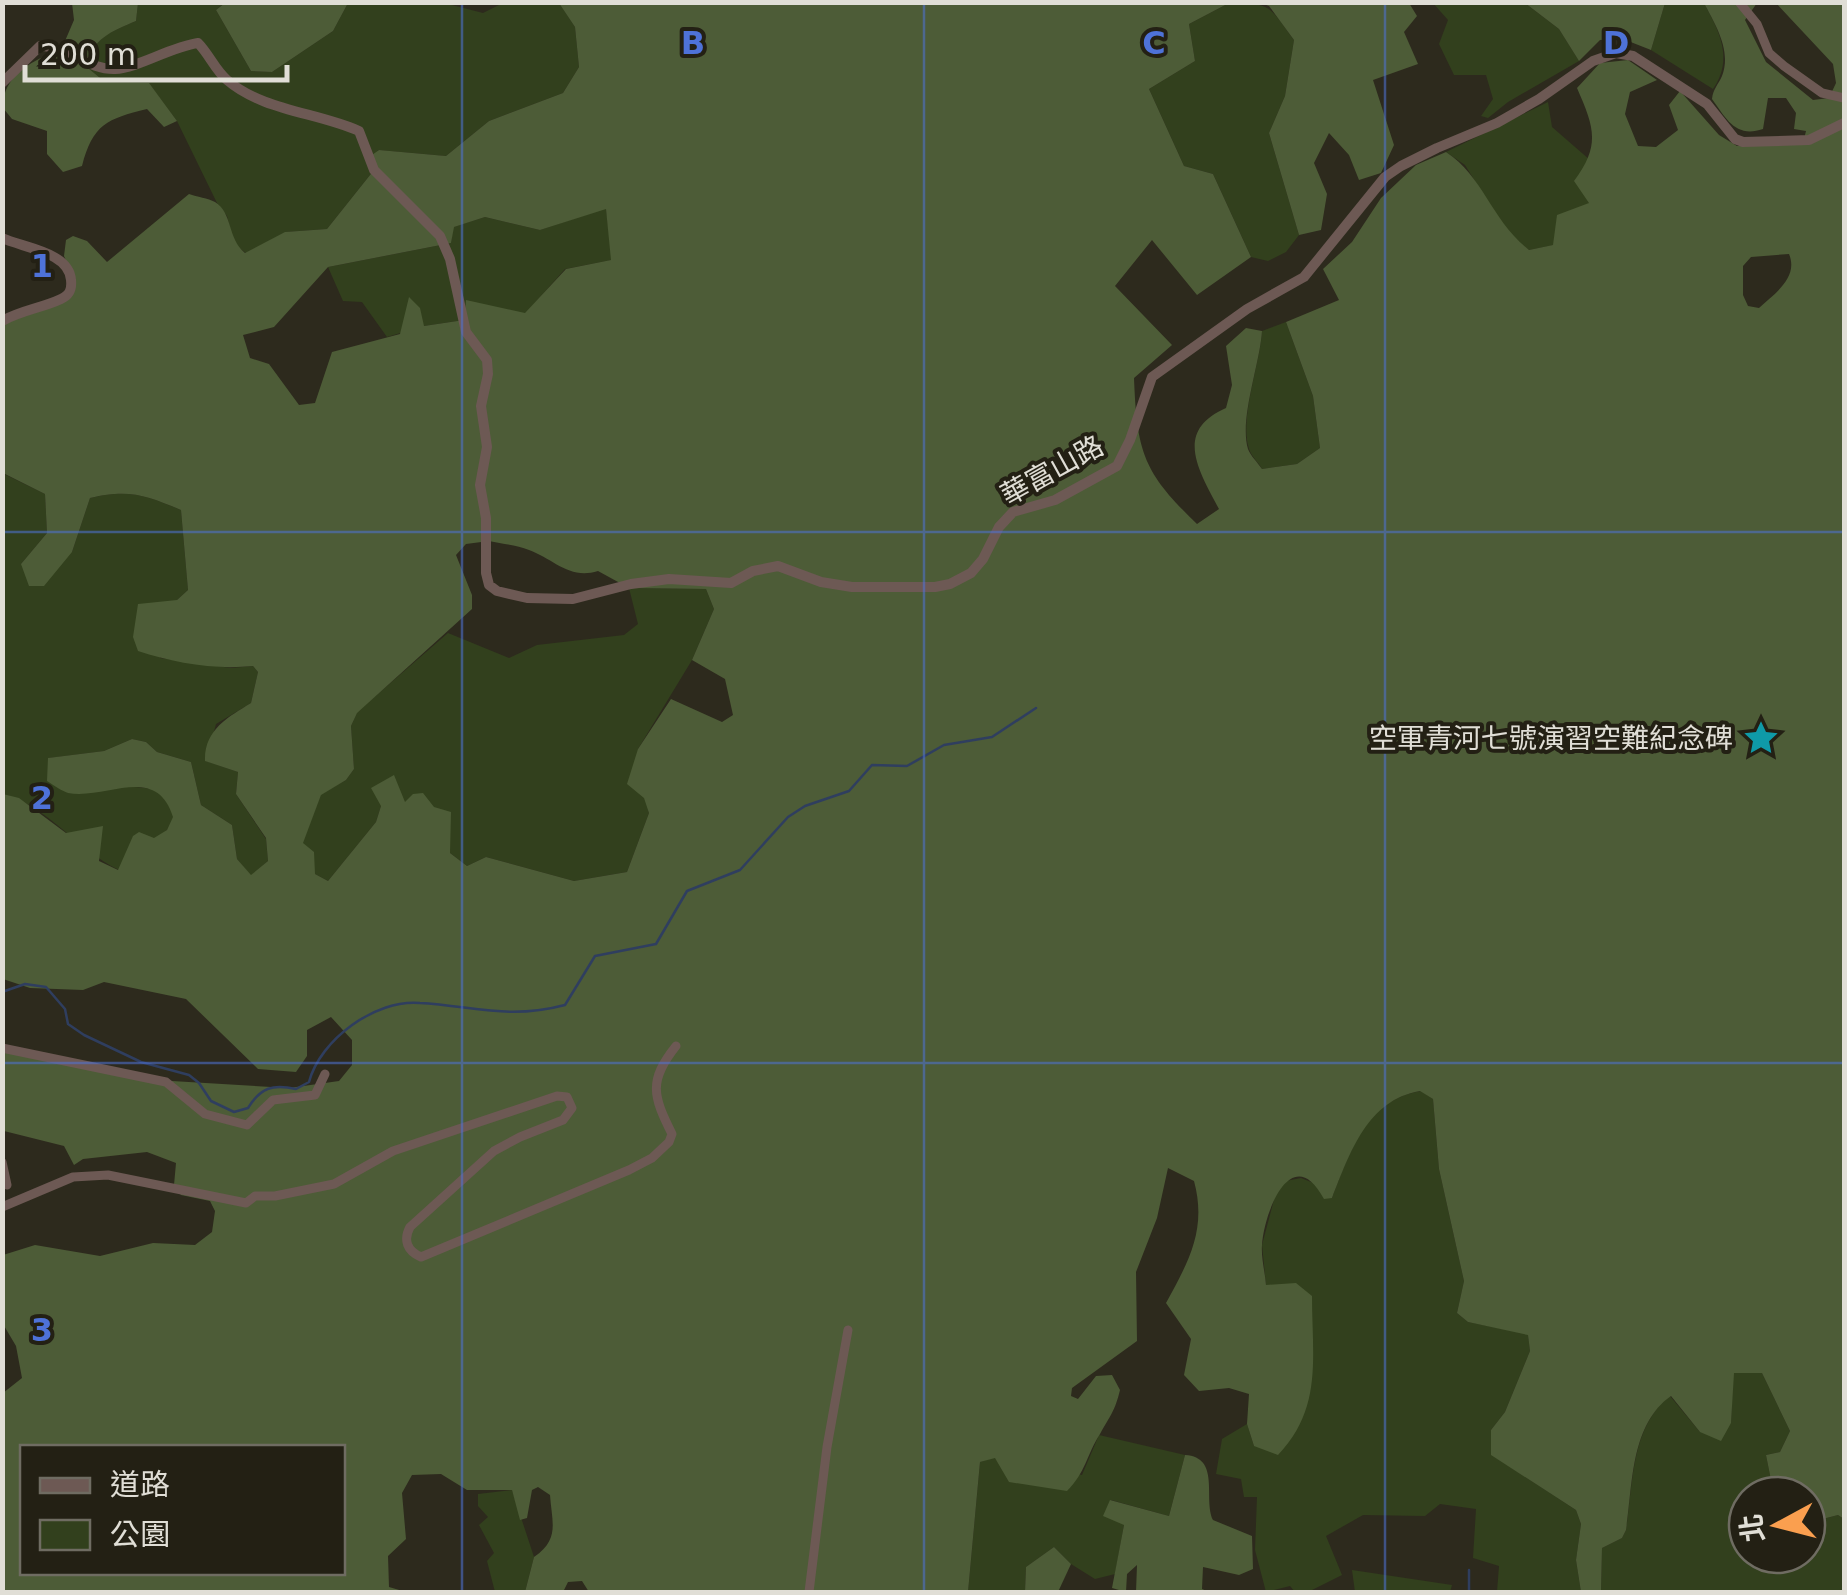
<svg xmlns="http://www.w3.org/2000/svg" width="1847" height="1595" font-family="'DejaVu Sans','Noto Sans TC',sans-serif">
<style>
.green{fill:#32401d}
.forest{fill:#4d5c37;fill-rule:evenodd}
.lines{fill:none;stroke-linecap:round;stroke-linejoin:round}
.stream{stroke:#2f3e5f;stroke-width:2.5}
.minor{stroke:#6d5954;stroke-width:9}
.tertiary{stroke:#6d5954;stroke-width:10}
.grid{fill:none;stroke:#4e72d8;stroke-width:2.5;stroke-opacity:0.55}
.labels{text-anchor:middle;stroke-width:8;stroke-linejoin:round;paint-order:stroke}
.street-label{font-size:28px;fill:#e0ded6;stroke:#232014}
.poi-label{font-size:28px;fill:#e0ded6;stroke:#232014;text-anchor:end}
.grid-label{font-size:32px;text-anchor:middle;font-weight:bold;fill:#4e72d8;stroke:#232014;stroke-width:8;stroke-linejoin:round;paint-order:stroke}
</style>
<rect width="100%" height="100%" fill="#2d2a1d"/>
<g class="green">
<path d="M559,2l16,25 4,40 -16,26 -74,28 -43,35 -68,-6 -4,20 -47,59 -41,3 -40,21 -12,-9 -7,-28 -10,-13 -40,-82 -28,-37 -44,-2 -17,-14c0,-29 25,-37 48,-47l2,-18h87l-9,7 35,61 21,1 61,-41 15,-28h96l39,10 20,-10z"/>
<path d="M1229,3c43,0 40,3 65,37l-9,56 -16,37 30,102 -13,17 -18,9 -17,-4 -38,-83 -29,-8 -35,-77 46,-28 -6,-37z"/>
<path d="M1433,3h92l34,26 20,32 -71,41 -20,16 -7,-2 12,-17 -7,-24h-32l-15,-31 9,-24z"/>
<path d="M1665,3h39c15,28 30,56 9,86l-62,-39z"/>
<path d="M1548,102l4,25 38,33 -1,43 -35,42 -25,5 -22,-17 -42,-68 -19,-13z"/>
<path d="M606,208l6,52 -47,9 -40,45 -59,-13 -2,19 -40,6 -37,11 -25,-35 -19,-1 -15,-34 123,-24 2,-16 32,-10 55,13z"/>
<path d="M1286,322l27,74 7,52 -23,16 -35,5c-3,-6 -11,-13 -13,-20 -10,-29 11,-85 13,-118z"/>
<path d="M2,473l43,21 2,39 -26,31 51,-12 18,-54c39,-9 55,-3 91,12l7,80 -11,10 -17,58 71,10 22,-2 5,6 -7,31 -35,21 -10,37 32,11 -2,22 30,45 2,22 -17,15 -14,-17 -5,-34 -31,-20 -10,-43 -34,-10 -11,-10 -14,-3 -28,12 -55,7 19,35c21,-2 70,-11 88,-2 11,5 14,15 18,26l-7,13 -48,40c-42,-20 -71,-64 -116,-76z"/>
<path d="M629,588l77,1 8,20 -22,51 -54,89 11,64 -22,59 -53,9 -88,-24 -19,9 -17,-13 -44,-50 -25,3 -5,16 -48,59 -13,-7 -13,-30 19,-50 25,-14 8,-11 -3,-43 6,-14 91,-79 61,25 28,-13 87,-10 14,-11z"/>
<path d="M1421,1091l12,8 6,70 25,112 -7,32 11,9 60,12 2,17 -25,61 -14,18 1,25 84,55 5,14 -5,36 5,32h-84l2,-26 -26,-8 3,-49 -36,-5 -15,12 -62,-1 -37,21 16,39 -34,17h-13l-5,-6 -24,6 -11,-42 2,-53h-13l-3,-18 -25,-5 6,-35 25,-15 7,22 12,-161 -4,-40 14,-53 10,-11 15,-3 15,6 16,14c18,-46 33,-98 89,-107z"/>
<path d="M1733,1373h29l28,58 -10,21 -14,3 8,40h-27v60h60v-32l31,-8 6,4v73h-243l1,-44 20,-10 4,-8c7,-46 5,-104 44,-134l30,36 31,-9z"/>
<path d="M1099,1435l86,20 -16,61 -58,-16 13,25 -9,49 -20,5 -24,-15 -17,-17 -28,20 -1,25h-57l12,-130 15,-5 87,18z"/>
<path d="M512,1490l22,67 -9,35h-30l-8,-31 7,-8 -15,-28 9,-8 -10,-11v-12z"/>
<path d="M1352,1570l100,15 -2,7h-95z"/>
</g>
<g class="forest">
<path d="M72,3h66l-2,18c-23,10 -47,18 -48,47l17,14 44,1 28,38 -13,6 -17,-18c-40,10 -54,15 -65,57l-19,6 -16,-18v-23l-35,-12 -9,-11c-1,-34 32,-48 59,-60l12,-28z"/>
<path d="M225,3v-1l123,1 -15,28 -61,41 -21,-1 -35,-61z"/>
<path d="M559,3h670l-40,21 6,37 -46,28 35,77 29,8 38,83 -54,38 -45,-55 -37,46 57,59 -38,33c3,74 9,94 63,146l22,-15c-20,-38 -46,-78 7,-101l6,-23 -6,-39 20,-18 16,3c-2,33 -23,88 -14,118 2,6 10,14 14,20l35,-5 23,-16 -7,-52 -27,-74 53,-22 -16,-31 29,-27 29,-44 35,-33 30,-13c38,25 45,68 83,98l24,-5 4,-30 32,-12 -15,-22c27,-36 20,-54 3,-93l23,-25 28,-3 29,20 -27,12 -5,22 13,32 18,1 22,-17 -9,-25 11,-14 39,44 18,11 66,-3 3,-12 -12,-2 2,-16 -10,-15h-18l-5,31c-27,9 -36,-9 -51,-30 1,-10 6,-14 10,-23 10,-25 -7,-52 -18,-73h53l-12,17 21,42 47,38 16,-2 7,-15 -3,-19 -57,-61h68v1516l-6,-4 -31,8v-28h-33l-8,-40 14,-3 10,-21 -28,-58h-28l-3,50 -10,18 -21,-9 -29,-36c-41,29 -38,89 -45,134l-4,8 -20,10 -1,44h-20l-5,-32 5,-36 -5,-14 -85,-55v-25l14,-18 25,-61 -2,-16 -60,-13 -11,-9 7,-32 -25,-112 -6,-70 -13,-8c-53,9 -70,62 -88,107l-8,1c-32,-59 -60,13 -62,46 -1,13 3,27 4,40l30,-2 16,13c0,61 11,112 -34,159l-24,-9 -7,-22 2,-30 -20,-6 -30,3 -15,-16 7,-36 -25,-36c23,-42 41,-74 28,-122l-26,-13 -11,50 -21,54 1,69 -65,47 -1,8 7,3 18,-23 16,-1 8,15c-5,21 -10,26 -20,44 -14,22 -14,38 -33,57l-58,-9 -14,-24 -15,4 -12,130h-379l-7,-11 -14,1 -5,10h-38l9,-35c26,-18 18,-34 16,-62l-12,-8 -6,3 -5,28 -7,2 -8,-30h-45l-26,-16 -29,1 -10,18 4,46 -18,17 1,31 17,5h-403v-199l19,-15 -6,-32 -13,-22v-69l32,-10 65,11 53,-13 42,2 17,-13 3,-21 -5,-10 -29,-6 -7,-10 2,-22 -29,-11 -64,7 -9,6 -10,-19 -60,-15 -1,-86 152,35 134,8 50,-7 13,-16v-25l-21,-23 -24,13v26l-11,16 -38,-3 -72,-70 -82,-17 -21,8 -53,-2 -27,-9v-185l16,4 47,35 37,-7 -4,35 19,9 15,-34 6,-4 15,6 13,-8 6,-13c-17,-54 -66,-17 -105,-24 -6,-2 -15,-8 -21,-12l1,-23 56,-7 28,-12 14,3 11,10 34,10 10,43 31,20 5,34 14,16 17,-14 -2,-23 -30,-44 2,-22 -33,-11c-1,-31 23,-44 46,-58l7,-31 -5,-6c-38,4 -79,-3 -115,-15l-5,-14 5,-33 39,-4 11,-10 -7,-80c-36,-15 -52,-21 -91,-12l-18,54 -28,34h-15l-8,-22 26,-31 -2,-39 -42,-21v-150c22,-22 59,-4 73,-40l-12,-27 2,-16 7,-4 14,5 20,21 82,-68c8,3 19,4 26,8 18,11 12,36 30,51l40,-21 42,-3 47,-59 -2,-15 7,-5 67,6 43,-35 74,-28 16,-26 -4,-40zM606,209l5,51 -45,9 -41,44 -59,-13 -2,20 -40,6 -4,-18 -11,-11 -9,37 -68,18 -17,51 -16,2 -30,-41 -19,-6 -7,-23 31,-8 54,-60 123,-24 3,-16 31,-10 55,13zM1789,254c10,24 -15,40 -30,54l-11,-2 -5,-11v-29l8,-9zM489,541c13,3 28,4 40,9 25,9 40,30 69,21l31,17 77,1 8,20 -22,51 33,19 8,36 -11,7 -51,-23 -33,50 -11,35 17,14 5,15 -22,59 -53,9 -88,-24 -19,9 -17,-13 1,-41 -17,-5 -11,-14 -10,1 -8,8 -11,-27 -23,13 10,18 -5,16 -48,59 -13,-7 -1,-22 -11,-9 18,-48 25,-15 8,-11 -3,-43 6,-13 115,-104v-14l-16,-40 10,-11zM22,1448h320v124h-320z"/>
<path d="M1261,3h148l8,13 -13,16 14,32 -45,16 21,65 -13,28 -22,7 -10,-25 -20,-22 -15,30 13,31 -6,36 -22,5 -30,-102 16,-37 9,-56 -25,-34z"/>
<path d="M1525,3l133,-1 7,1 -14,47 -28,-11 -23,1 -21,21 -20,-32z"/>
<path d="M1185,1455c36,2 18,44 28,65l39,16 1,33 -14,6 -36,-8 -1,22 7,3h-73l1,-27 -10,9 -1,18 -14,-4 12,-63 -21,-9 7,-16 59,16z"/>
<path d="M1054,1547l17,17 -13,28h-33l1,-25z"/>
</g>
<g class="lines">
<g class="stream">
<path d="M2,992l23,-8 21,3 19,22 3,15 16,11 57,27 48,13 10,8 12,18 23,11 14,-4c13,-21 25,-24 48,-19l13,-7c11,-42 66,-83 111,-79 54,3 88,17 145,2l30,-49 61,-12 31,-53 53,-21 48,-53 17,-11 44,-15 23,-26 35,1 37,-21 48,-8 44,-29"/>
<path d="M1469,1592v-22"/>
</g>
<g class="minor">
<path d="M1739,2l18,22 12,29 15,13 38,27 22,5"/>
<path d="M2,1048l164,34 39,32 42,11 26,-25 42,-5 10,-21"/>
<path d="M2,1162l5,23"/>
<path d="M2,1207l71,-30 35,-2 138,28 9,-7h20l59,-12 59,-33 164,-55 10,1 5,11 -9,12 -43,17 -26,14 -84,76c-7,13 -3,24 11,30l208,-87 23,-12 17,-16 3,-8c-19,-38 -24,-53 4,-88"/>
<path d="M809,1592l18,-145 21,-117"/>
</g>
<g class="tertiary">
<path d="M2,83l38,-37c27,0 48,24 75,23 23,-1 55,-22 83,-26 11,11 17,27 29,37 36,31 89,32 132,51l15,39 66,66 10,23 16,73 21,28 1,14 -7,32 6,41 -7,38 6,33v55l3,12 8,6 30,7 46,1 58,-15 38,-5 62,4 22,-12 25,-5 43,16 31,5h83l15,-3 21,-11 12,-14 16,-32 14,-15 42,-12 62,-34 13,-26 22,-63 95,-68 57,-32 81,-100 16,-11 36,-18 60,-25 42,-24 54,-38 23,-8 17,3 74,48 28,35 8,3 66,-2 35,-17"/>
<path d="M2,238c22,10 67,14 69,42 1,9 -1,15 -10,19 -19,9 -39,11 -59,22"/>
</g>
</g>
<path class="grid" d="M462,2v1590M924,2v1590M1385,2v1590M2,532h1842M2,1063h1842"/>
<defs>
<symbol id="sight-bare" viewBox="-9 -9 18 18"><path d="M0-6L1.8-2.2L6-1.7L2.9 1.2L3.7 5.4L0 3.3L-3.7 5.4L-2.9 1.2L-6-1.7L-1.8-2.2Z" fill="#0f9aa8" stroke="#232014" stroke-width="2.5" paint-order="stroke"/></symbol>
</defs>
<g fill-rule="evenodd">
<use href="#sight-bare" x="1736" y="713" width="50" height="50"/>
</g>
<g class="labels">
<g class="street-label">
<text transform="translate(1052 470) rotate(-29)" y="10">華富山路</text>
</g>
<g class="poi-label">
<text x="1733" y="748">空軍青河七號演習空難紀念碑</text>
</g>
</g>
<g class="grid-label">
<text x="693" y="54">B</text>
<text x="1154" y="54">C</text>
<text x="1616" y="54">D</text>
<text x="42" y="277">1</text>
<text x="42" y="809">2</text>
<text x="42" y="1341">3</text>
</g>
<rect width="1847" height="1595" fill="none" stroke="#e0ded6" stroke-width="10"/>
<rect x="20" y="1445" width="325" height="130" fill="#232014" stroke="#6f6c62" stroke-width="2.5"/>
<rect x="40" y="1478" width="50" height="15" fill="#6d5954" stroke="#6f6c62" stroke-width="2.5"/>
<text x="110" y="1495" font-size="30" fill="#e0ded6">道路</text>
<rect x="40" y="1520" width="50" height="30" fill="#32401d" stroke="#6f6c62" stroke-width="2.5"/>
<text x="110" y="1545" font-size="30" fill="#e0ded6">公園</text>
<g transform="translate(1777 1525) rotate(263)"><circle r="48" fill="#232014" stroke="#6f6c62" stroke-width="2.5"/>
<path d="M0-8L18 38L0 25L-18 38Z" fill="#fa9f4f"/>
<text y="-15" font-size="28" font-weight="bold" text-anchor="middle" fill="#e0ded6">北</text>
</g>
<path d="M25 65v15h262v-15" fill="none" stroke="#e0ded6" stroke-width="5"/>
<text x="40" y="65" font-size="30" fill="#e0ded6" stroke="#232014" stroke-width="8" paint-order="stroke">200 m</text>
</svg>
